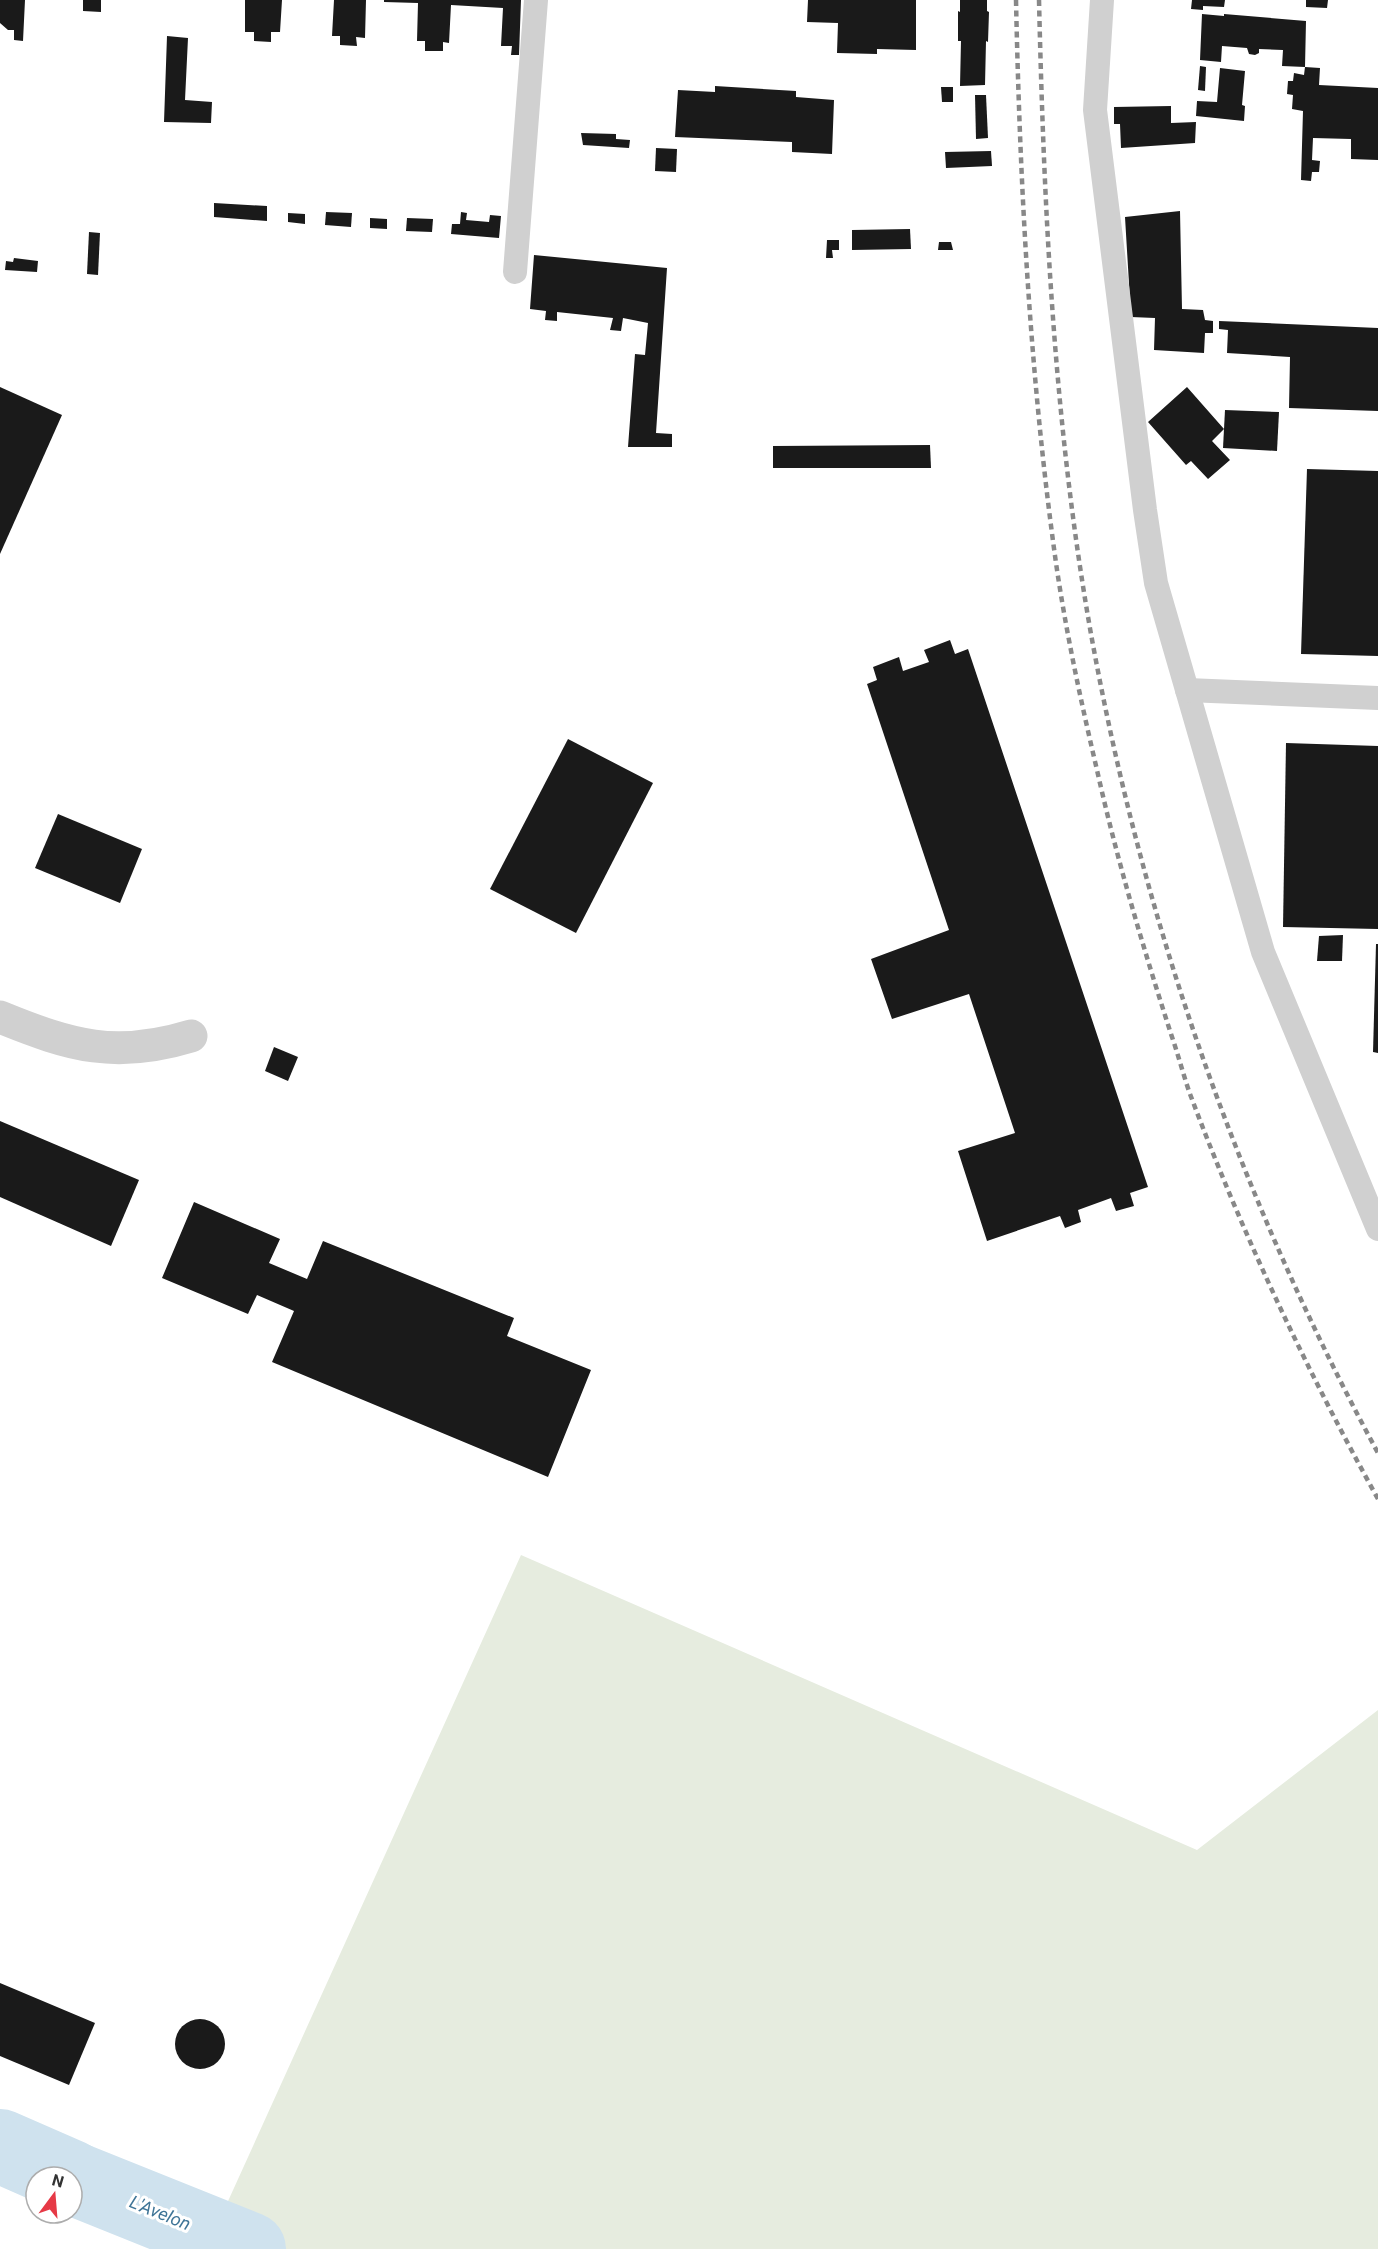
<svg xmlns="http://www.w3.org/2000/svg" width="1378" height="2249" font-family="Roboto,sans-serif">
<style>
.green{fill:#e6ecdf}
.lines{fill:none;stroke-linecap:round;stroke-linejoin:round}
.river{stroke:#cfe2ee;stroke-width:74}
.building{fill:#1a1a1a}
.lane{stroke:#d0d0d0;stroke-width:24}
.street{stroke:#d0d0d0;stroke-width:33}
.rail{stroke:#888;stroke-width:4.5;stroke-dasharray:6 4.5;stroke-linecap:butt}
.labels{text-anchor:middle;stroke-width:6;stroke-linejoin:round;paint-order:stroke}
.water-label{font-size:18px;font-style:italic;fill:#3f7597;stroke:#fff}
</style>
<rect width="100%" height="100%" fill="#fff"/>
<path class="green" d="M521,1555l676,295 181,-140v539h-1095l-64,-28z"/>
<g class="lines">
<g class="river">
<path d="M0,2146l71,31"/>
<path d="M72,2178l177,71"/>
</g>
</g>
<g class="building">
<path d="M0,0h25l-2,41 -9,-1v-10h-6l-8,-7z"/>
<path d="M83,0h18v12l-18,-1z"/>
<path d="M245,0h37l-2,32h-9v10l-17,-1v-9h-9z"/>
<path d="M334,0h32l-1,38 -9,-1 1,9 -17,-1v-9h-8z"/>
<path d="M384,0h137l-2,55h-8l1,-9h-11l2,-38 -52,-3 -2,38 -6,-1v9h-18v-10h-8l1,-38 -34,-1z"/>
<path d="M808,0h108v50l-39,-1v5l-40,-1 1,-30 -31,-1z"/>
<path d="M960,0h27v11l2,1 -1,30 -2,-1 -1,44 -25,1 1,-45h-3v-30l2,1z"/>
<path d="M1192,0h33l-1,7 -21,-1v4l-12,-1z"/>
<path d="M1306,0h22l-1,8 -21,-1z"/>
<path d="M1202,14l22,2v-2l82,7 -1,46 -23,-1 1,-16 -24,-1v4l-4,2 -6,-1 -2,-6 -25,-2 -1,16 -21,-2z"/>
<path d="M167,36l21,2 -3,62 27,2 -1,21 -47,-1z"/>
<path d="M1200,66l6,1 -1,24 -7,-1z"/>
<path d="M1305,67l15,1 -1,17 59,3v72l-27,-1v-20l-38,-1 -1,22 8,1 -1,11h-7l-1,9 -10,-1 2,-69 -11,-2 1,-14 -6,-1 1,-13h5l1,-8 10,2z"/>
<path d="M1220,68l25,3 -3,34 3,1 -1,15 -48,-5 1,-15 20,1z"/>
<path d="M715,86l81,5v6l38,3 -2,54 -40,-2v-10l-117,-5 3,-47 37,2z"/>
<path d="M941,87h12v15h-11z"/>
<path d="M975,95h11l2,43 -12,1z"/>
<path d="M1171,106v17l25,-1 -1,21 -74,5 -1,-24h-6v-17z"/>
<path d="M581,133l35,1v5l14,1 -1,8 -46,-3z"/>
<path d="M656,148l21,1 -1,23 -21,-1z"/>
<path d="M991,151l1,15 -46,2 -1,-16z"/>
<path d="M214,203l53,3v15l-53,-4z"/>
<path d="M1180,211l2,98 21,1 2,10 8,1v12h-8l-1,20 -50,-3 1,-32 -24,-1 -6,-100z"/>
<path d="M326,212l26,1 -1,14 -26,-2z"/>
<path d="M461,212l6,1 -1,7 23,2 1,-7 11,1 -2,22 -48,-4 1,-10h8z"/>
<path d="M288,213l17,1v10l-17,-2z"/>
<path d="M370,218l17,1v10l-17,-1z"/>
<path d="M407,218l26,1 -1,13 -26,-1z"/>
<path d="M910,229l1,20 -59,1v-20z"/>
<path d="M89,232l11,1 -2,42 -11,-1z"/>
<path d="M827,240h12v10h-7l1,8h-7z"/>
<path d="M939,242h12l2,8h-15z"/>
<path d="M534,255l133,13 -11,165 16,1v13h-44l7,-93 10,1 3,-32 -25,-5 -2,13 -11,-1 3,-12 -56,-6v9l-12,-1 1,-9 -16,-2z"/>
<path d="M14,258l24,3 -1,11 -32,-2 1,-9 7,1z"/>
<path d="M1219,321l159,7v83l-89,-3 1,-51 -63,-4 1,-23 -9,-1z"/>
<path d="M0,387l62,28 -62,139z"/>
<path d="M1187,387l37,42 -12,12 18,19 -22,19 -17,-18 -5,4 -38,-43z"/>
<path d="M1225,410l54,2 -2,39 -54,-3z"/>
<path d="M930,445l1,23h-158v-22z"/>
<path d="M1307,469l71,2v185l-77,-2z"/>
<path d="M950,640l5,14 13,-5 180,538 -18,6 4,13 -18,5 -5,-13 -33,12 3,12 -16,6 -5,-12 -73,25 -29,-90 57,-18 -46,-139 -77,25 -21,-60 78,-29 -82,-246 10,-4 -4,-13 26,-10 4,14 26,-9 -5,-12z"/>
<path d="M568,739l85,44 -77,150 -86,-44z"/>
<path d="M1286,743l92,3v183l-95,-2z"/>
<path d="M58,814l84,35 -22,54 -85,-35z"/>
<path d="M1343,935l-1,26h-25l2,-25z"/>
<path d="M1376,944h2v109l-5,-1z"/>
<path d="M274,1047l24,10 -10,24 -23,-10z"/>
<path d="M0,1121l139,59 -28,66 -111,-49z"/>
<path d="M194,1202l86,37 -11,24 38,16 16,-38 191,77 -7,18 84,34 -43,107 -276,-115 22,-51 -37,-16 -9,19 -86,-36z"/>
<path d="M0,1983l95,40 -26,62 -69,-29z"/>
<circle cx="200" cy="2044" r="25"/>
</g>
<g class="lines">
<g class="lane">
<path d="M1102,0l-7,110 50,400 11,73 107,369 115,277"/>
<path d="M515,272l21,-272"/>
<path d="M1187,690l191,8"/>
</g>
<path class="street" d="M0,1017c71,29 116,42 191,19"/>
<g class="rail">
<path d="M1016,0c4,188 14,377 40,563 10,69 25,139 41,207 20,90 46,177 74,264 7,20 12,40 19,60 52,139 116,275 188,405"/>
<path d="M1039,0c5,212 15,425 52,634 52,288 148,562 287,819"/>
</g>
</g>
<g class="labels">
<g class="water-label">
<text transform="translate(160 2213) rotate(22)" y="6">L'Avelon</text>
</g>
</g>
<g transform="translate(54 2195) rotate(16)"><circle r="28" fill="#ffffff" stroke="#adadad" stroke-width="1.5"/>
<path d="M0-4.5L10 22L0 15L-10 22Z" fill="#e63946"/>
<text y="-9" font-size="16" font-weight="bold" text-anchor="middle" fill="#333333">N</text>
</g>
</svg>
